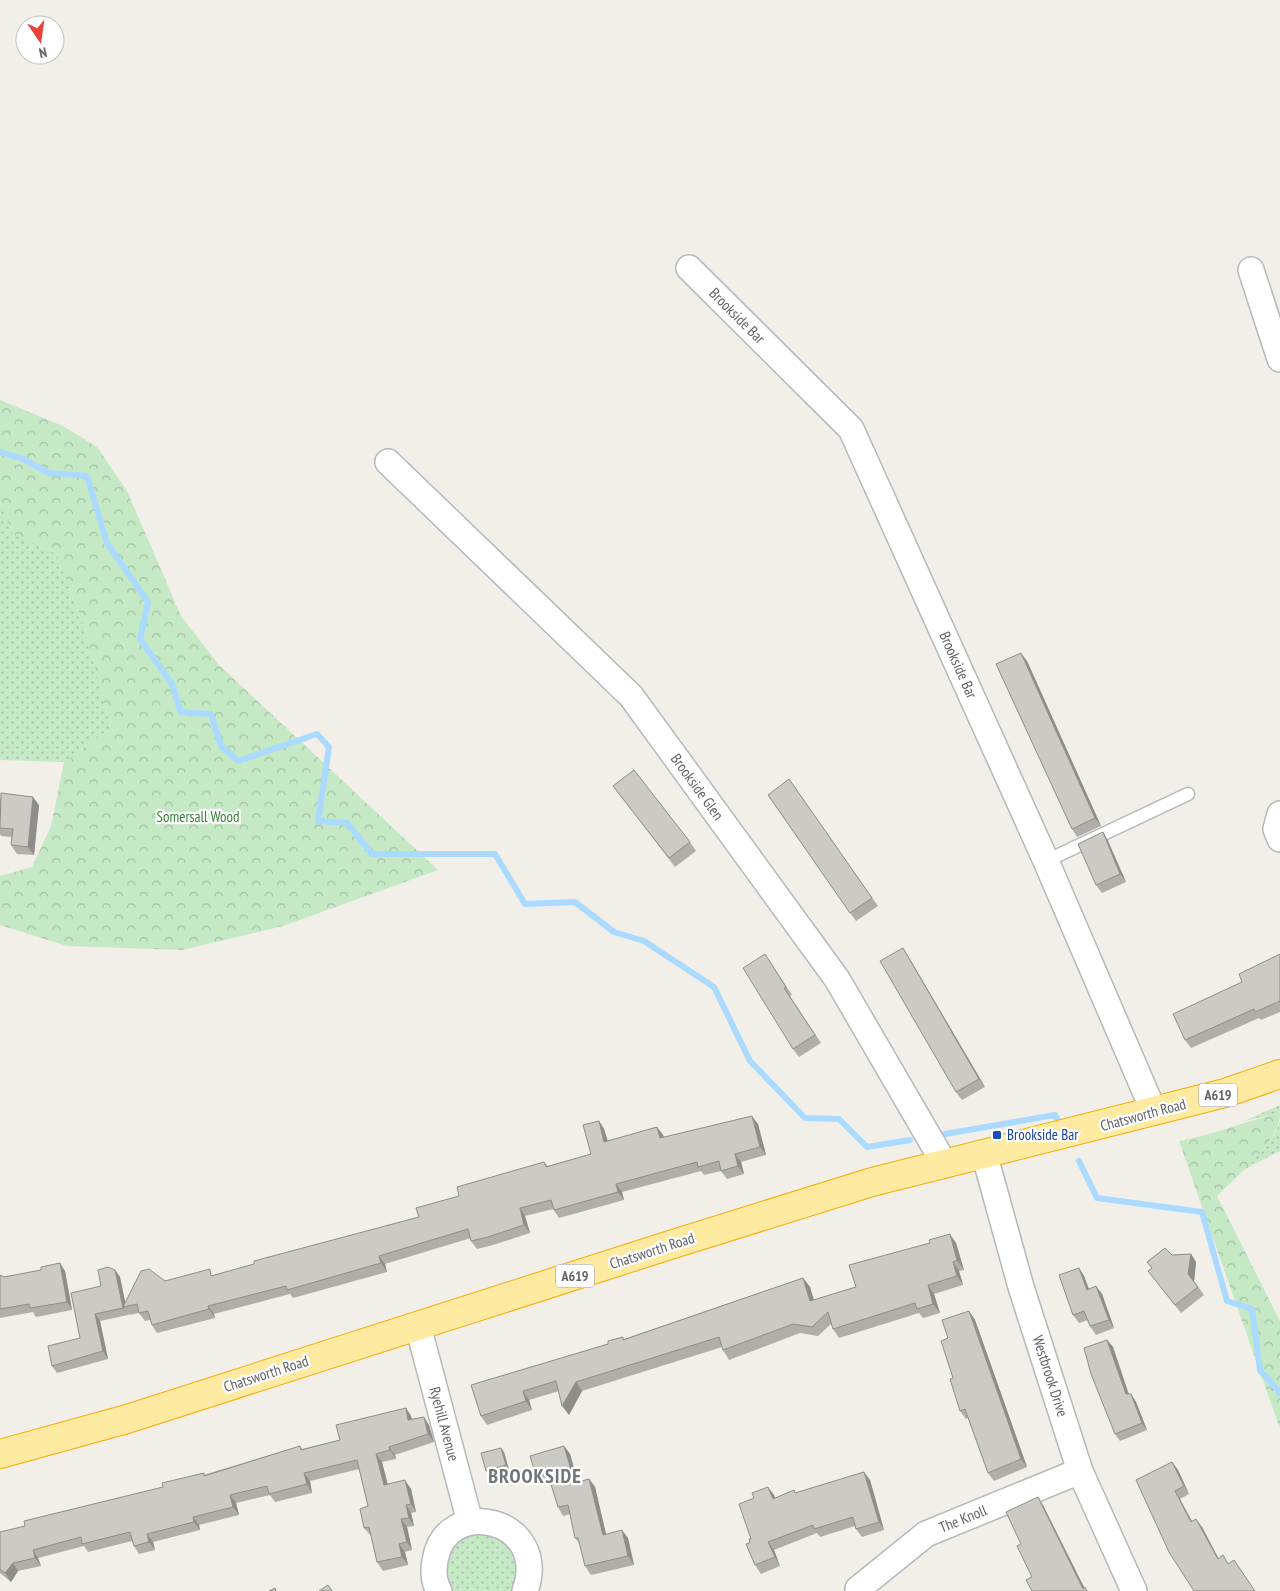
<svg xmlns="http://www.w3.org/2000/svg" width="1280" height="1591" font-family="'PT Sans Narrow',sans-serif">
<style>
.grass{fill:url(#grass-dots)}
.forest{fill:url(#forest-crowns)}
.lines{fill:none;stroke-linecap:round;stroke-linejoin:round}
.stream{stroke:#aadaff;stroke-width:6}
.service-casing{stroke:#b5b8bc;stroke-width:15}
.minor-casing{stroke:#b5b8bc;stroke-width:28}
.trunk-casing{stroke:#f9ab00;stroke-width:30}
.service{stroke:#fff;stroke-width:12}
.minor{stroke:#fff;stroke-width:25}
.trunk{stroke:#feeaa1;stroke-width:28}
.wall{fill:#afaea9}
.shaded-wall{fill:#8f8d8a}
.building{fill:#cccac5;stroke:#8f8d8a}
.transit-dot{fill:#1a4fb4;stroke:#fff;stroke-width:2}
.labels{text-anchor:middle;stroke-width:4.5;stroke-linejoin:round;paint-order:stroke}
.shield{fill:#fff;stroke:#8f9295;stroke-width:1}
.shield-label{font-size:14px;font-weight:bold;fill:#5f6368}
.street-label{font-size:15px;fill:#5f6368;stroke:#fff}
.park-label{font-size:15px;fill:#348238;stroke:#fff}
.transit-label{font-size:15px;fill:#164399;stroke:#fff;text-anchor:start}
.district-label{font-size:20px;font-weight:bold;letter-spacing:1px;fill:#70757a;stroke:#fff}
</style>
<defs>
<pattern id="grass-dots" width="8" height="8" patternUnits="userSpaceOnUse" patternTransform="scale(1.25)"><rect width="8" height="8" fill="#c5e8c5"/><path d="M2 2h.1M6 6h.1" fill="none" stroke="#a3c0a4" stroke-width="1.8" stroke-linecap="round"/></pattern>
<pattern id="forest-crowns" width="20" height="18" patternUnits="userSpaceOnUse" patternTransform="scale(1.25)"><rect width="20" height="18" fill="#c5e8c5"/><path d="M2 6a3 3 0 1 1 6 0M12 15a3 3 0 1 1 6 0" fill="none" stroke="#a3c0a4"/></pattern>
</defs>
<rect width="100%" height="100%" fill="#f1efe8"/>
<g class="grass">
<path d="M0,504l13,30 43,20 29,75 26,99 -47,34 -64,-2z"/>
<path d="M1280,1105v8l-36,8z"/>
<path d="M1280,1121v30l-37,19c14,-13 31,-29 37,-49z"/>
<path d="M492,1531l27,25 -5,35h-63l-4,-5 -3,-25 4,-12 19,-16z"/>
</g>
<g class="forest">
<path d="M0,400l63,26 34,21 30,44 54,125 38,49 219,205 -155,56 -101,24 -115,-4 -67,-21v-49l32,-9 19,-41 13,-64 47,-34 -26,-99 -29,-75 -43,-20 -13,-30z"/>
<path d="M1280,1113c0,30 -43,62 -63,83l63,125v108l-101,-288c34,-6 67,-20 101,-28z"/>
</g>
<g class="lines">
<g class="stream">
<path d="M0,452l23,7 26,14 38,3 20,67 41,59 -8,37 32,45 9,28 30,2 10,32 17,15 79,-27 12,13 -11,74 29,2 25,31h123l30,50 50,-2 39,30 30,9 70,46 36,74 55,57 34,1 28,28 43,-7"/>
<path d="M945,1134l110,-19 5,9"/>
<path d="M1079,1161l18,37 105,14 25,89 25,8 8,61 20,23"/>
</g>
<defs>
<path id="service" d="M1046,861l142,-67"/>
<g id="minor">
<path d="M689,268l162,161 195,432 108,251"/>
<path d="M1251,270l29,89"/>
<path d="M388,462l243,234 206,283 107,184"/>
<path d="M1280,814l-4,15 4,10"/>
<path d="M984,1153l37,134 59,184 54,120"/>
<path d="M418,1326l52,196"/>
<path d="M858,1589l68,-55 154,-63"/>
<path d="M439,1591c-5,-9 -6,-20 -4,-30 10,-67 116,-43 90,30"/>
</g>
<path id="trunk" d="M0,1454l127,-35 543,-174 202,-63 353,-89 55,-19"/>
</defs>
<use href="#service" class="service-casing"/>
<use href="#minor" class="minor-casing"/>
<use href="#trunk" class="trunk-casing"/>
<use href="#service" class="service"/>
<use href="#minor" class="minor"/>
<use href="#trunk" class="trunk"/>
</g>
<g class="wall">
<path d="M1027,661l74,165 -24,11 -5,-8z"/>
<path d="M789,779l89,127 -22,15 -88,-126z"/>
<path d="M613,786l77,56 6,9 -21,16z"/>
<path d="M0,798l39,7 -5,50 -17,-1 -6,-9 1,-8 -11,-1 -1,-2z"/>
<path d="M1103,832l5,9 18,41 -24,11 -6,-8z"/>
<path d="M765,954l27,41 -2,1 31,47 -22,14 -6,-8z"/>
<path d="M1280,954v58l-19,8 -2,-2 -68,30 -6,-8 57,-58z"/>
<path d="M908,956l77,131 -23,13 -6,-8z"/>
<path d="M599,1121l5,8 4,12 49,-14 6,8 1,2 94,-13 8,31 -25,7 3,12 -17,5 -6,-8 -17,4 -3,-4 -79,21 2,8 -65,18 -6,-9 -28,7 5,17 -37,12 -16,4 -6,-8v-3l-86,26 2,8 -94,26 -3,-4 -76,20 1,4 -58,15 -5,-8 -2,-5 -5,1 -6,-8 -10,2 -1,-1v1l-28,6 8,38 -51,14 -5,-7 28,-28 21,-52 14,-16 5,7 5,25 40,-21 49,-6 40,-11 165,-47 40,-21 85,-34 4,4 43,-12z"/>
<path d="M956,1243l8,27 -5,1 4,14 -29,9 6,19 -17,5 -4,-5 -80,25 -6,-9 -2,-5 -13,12 -18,-3 -71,27 -6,-10 -1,-3 -140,44 -13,24 -10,-24 -30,9 3,10 -45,15 -6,-9 -10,-31 153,-46 179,-61 7,9 3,13 43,-13z"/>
<path d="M1191,1254l5,8 -2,19 10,14 -23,18 -33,-42 4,-3 -5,-6 25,-7z"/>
<path d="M1079,1268l5,8 5,13 7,-3 6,8 12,34 -18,7 -6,-9 -2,-6 -9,3 -6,-8z"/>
<path d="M65,1271l7,39 -36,7 -3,-5 -33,6v-43l4,2z"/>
<path d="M969,1311l6,9 52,147 -33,14 -6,-8 -20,-55 -2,1 -6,-8 -7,-33 -5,-40z"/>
<path d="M1107,1340l6,7 16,47h2l5,8 11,28 -27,11 -5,-7z"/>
<path d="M406,1408l5,8 1,3 17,6 5,17 -39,13 1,4 -14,3 6,23 23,4 5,23 -5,1 3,13 -7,1 5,23 -7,2 3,13 -25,6 -6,-9 -6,-26 -7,-8 4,-22 -9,-37 -49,12 2,12 -37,9 -5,-7 -34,8 3,12 -40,10 1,5 -47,12 2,8 -16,4 -5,-8 -2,-5 -44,11 -4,-6 -46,12 3,8 -23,5 -7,11 -11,-9v-41l25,-6 138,-39 137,-41 2,3 38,-9z"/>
<path d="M564,1446l6,8 8,28 11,-3 6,8 11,47 22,4 6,27 -43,10 -6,-9 -5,-22 -5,-6 -5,-24 -7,2 -5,-9 -9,-30 -8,3 -6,-8z"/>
<path d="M504,1452l5,18 -20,5 -3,-4z"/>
<path d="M1172,1462l6,8 11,24 -9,5 12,22 10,6 16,31 11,6 26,27 -86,-39z"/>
<path d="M870,1480l14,50 -22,7 -6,-8 -1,-3 -35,11 -3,-4 -43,17 6,16 -19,8 -6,-9 -5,-22 4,-45 14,-11 7,11 21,-5z"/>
</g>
<g class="shaded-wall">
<path d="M1021,653l6,8 74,165 -6,-8z"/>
<path d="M33,797l6,8 -5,50 -6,-8z"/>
<path d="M1103,832l5,9 18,41 -6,-8z"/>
<path d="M903,948l5,8 77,131 -6,-8z"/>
<path d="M752,1116l6,8 8,31 -6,-8z"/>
<path d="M599,1121l5,8 6,21 -6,-8z"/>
<path d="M657,1127l6,8 3,11 -6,-8z"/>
<path d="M735,1154l6,8 3,12 -6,-8z"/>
<path d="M616,1184l6,8 2,8 -6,-8z"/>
<path d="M520,1208l5,8 5,17 -6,-8z"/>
<path d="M950,1234l6,9 8,27 -7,-10z"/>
<path d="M1191,1254l5,8 -2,20 -6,-8z"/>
<path d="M379,1256l6,8 2,8 -6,-9z"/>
<path d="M953,1262l6,9 4,14 -6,-9z"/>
<path d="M60,1263l5,8 7,39 -5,-8z"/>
<path d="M1079,1268l5,8 8,22 -5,-8z"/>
<path d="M115,1270l5,7 6,29 -3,1 5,8 -5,-7z"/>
<path d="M803,1278l7,9 7,23 -7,-9z"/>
<path d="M928,1285l6,9 6,19 -7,-9z"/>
<path d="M1096,1286l6,8 12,34 -5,-8z"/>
<path d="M208,1306l6,8 1,4 -6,-9z"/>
<path d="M969,1311l6,9 52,147 -6,-8z"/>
<path d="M95,1314l5,7 8,38 -5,-8z"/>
<path d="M1107,1340l6,7 18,55 -5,-8z"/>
<path d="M576,1382l6,9 -13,24 -7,-9z"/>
<path d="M523,1391l6,9 3,10 -6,-9z"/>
<path d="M1131,1394l5,8 11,28 -5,-7z"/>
<path d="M406,1408l5,8 3,12 -6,-8z"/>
<path d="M424,1417l5,8 5,17 -6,-8z"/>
<path d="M564,1446l6,8 10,37 -5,-8z"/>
<path d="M389,1447l6,8 1,4 -6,-9z"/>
<path d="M501,1448l3,4 5,18 -3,-5z"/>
<path d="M376,1454l6,8 8,32 -6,-9z"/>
<path d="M1172,1462l6,8 11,24 -5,-8z"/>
<path d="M864,1472l6,8 14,50 -5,-8z"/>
<path d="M304,1473l6,8 2,12 -5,-9z"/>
<path d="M589,1479l6,8 13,56 -5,-8z"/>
<path d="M405,1480l6,9 5,23 -5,-8z"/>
<path d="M768,1487l6,8 5,12 -6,-8z"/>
<path d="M1175,1491l5,8 16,31 -5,-8z"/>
<path d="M230,1495l6,8 3,12 -6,-8z"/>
<path d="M1038,1497l5,8 43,86 -3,-2z"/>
<path d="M406,1505l5,8 3,13 -5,-8z"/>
<path d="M193,1517l6,8 1,5 -6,-8z"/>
<path d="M401,1519l6,8 5,23 -5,-8z"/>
<path d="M1196,1519l6,8 21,40 -5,-8z"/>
<path d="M622,1530l6,8 6,27 -6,-9z"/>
<path d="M147,1534l6,8 2,8 -6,-8z"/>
<path d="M768,1542l6,8 6,16 -5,-9z"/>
<path d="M399,1544l6,8 3,13 -6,-8z"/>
<path d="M33,1550l5,8 3,8 -6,-8z"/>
<path d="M13,1563l5,8 -7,11 -6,-9z"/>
</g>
<g class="building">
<path d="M1021,653l74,165 -23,11 -76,-165z"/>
<path d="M634,770l56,72 -21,16 -56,-72z"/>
<path d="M789,779l83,119 -22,15 -82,-118z"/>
<path d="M1,793l32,4 -5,50 -17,-2 2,-16 -13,-1z"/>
<path d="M1103,832l17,42 -24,11 -18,-41z"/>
<path d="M903,948l76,131 -23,13 -76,-131z"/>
<path d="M765,954l21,33 -2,1 31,47 -22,14 -50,-81z"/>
<path d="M1280,954v47l-25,11 -1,-3 -69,31 -12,-26 69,-32 -3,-8z"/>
<path d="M752,1116l8,31 -25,7 3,12 -17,5 -2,-10 -21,6 -1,-5 -81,22 2,8 -64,18 -3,-10 -31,8 4,17 -36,12 -17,4 -3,-12 -89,27 2,7 -94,27 -1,-4 -78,20 1,3 -57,16 -4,-14 -9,2 -2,-9 -14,3 18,-36 8,-2 16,12 45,-12 1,7 43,-12v-3l165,-44 -3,-9 43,-12 -2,-9 87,-25 2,5 45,-13 -8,-29 16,-4 5,21 53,-15 3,11z"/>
<path d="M950,1234l7,26 -4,2 4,14 -29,9 5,19 -16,5 -2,-6 -82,26 -5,-17 -16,15 -19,-3 -70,26 -4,-13 -143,45 -14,24 -6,-25 -33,10 3,10 -45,15 -10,-31 137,-41v-3l15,-4v3l180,-62 7,23 46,-14 -7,-22 81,-22 -1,-3z"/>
<path d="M1165,1248l7,7 19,-1 -3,20 10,13 -23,18 -27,-34 4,-3 -5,-6z"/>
<path d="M60,1263l7,39 -37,6 -1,-4 -29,5v-34l4,2 37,-7v-3z"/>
<path d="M108,1267l7,3 8,38 -28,6 8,37 -51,15 -4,-20 32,-8 -9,-45 30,-7 -3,-16z"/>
<path d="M1079,1268l8,22 9,-4 13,34 -19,6 -6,-15 -11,4 -14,-40z"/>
<path d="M969,1311l52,148 -33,14 -23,-64 -5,2 -10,-32 3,-1 -12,-37 7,-3 -6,-18z"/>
<path d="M1107,1340l19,54h5l11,29 -27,11 -24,-60 -7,-26z"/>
<path d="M406,1408l2,12 16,-3 4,17 -39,13 1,3 -14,4 8,31 21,-5 6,24 -5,1 3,13 -8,1 6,23 -8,2 3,13 -25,5 -8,-35 -5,1 -4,-19 8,-3 -11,-46 -53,13 3,11 -38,10 -2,-8 -37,9 3,12 -40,10 1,5 -47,12 2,8 -15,4 -4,-14 -48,12 -1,-7 -48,13 2,8 -22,5 -8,10 -5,-4v-37l25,-6 -1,-5 139,-34 -1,-4 42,-10v3l96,-30 1,4 39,-10 -4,-15z"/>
<path d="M564,1446l11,37 14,-4 14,56 19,-5 6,26 -43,10 -7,-28h-3l-7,-33 -10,2 -12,-39 -11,4 -5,-16z"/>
<path d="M501,1448l5,17 -20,6 -5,-18z"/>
<path d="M1172,1462l12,24 -9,5 16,31 5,-3 22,40 5,-4 5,9 6,-4 21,31h-61l-25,-39 -33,-72z"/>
<path d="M864,1472l15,50 -23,7 -3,-12 -39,12 -1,-4 -45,17 7,15 -20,8 -9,-21 4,-1 -1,-4h2l-12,-35 15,-6 -2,-5 16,-6 5,12 21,-9 1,3z"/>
<path d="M1038,1497l45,92 2,-2 2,4h-55l-6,-11 6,-3 -15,-31 4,-2 -15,-32z"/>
<path d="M328,1585l4,6h-13z"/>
<path d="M275,1588l1,3h-7z"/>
</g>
<rect class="transit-dot" x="992" y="1130" width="10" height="10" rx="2.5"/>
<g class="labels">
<g class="shield">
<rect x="1199" y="1083.5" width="38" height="23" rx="4"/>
<rect x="556" y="1264.5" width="38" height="23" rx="4"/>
</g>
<g class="shield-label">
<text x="1218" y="1100">A619</text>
<text x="575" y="1281">A619</text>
</g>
<g class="street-label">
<text transform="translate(737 316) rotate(45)" y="5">Brookside Bar</text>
<text transform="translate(958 665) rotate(66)" y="5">Brookside Bar</text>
<text transform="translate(697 787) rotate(54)" y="5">Brookside Glen</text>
<text transform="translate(1143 1115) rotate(-15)" y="5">Chatsworth Road</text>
<text transform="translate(652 1251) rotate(-18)" y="5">Chatsworth Road</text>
<text transform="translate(266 1374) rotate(-18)" y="5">Chatsworth Road</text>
<text transform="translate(1050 1376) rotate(72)" y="5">Westbrook Drive</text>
<text transform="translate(444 1424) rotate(75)" y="5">Ryehill Avenue</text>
<text transform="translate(963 1519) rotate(-22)" y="5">The Knoll</text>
</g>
<g class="park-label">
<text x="198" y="822">Somersall Wood</text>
</g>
<g class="transit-label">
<text x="1007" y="1140">Brookside Bar</text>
</g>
<g class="district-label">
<text x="535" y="1483">BROOKSIDE</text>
</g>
</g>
<g transform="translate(40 40) rotate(167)"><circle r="24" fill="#ffffff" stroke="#bfc1c3"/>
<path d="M0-4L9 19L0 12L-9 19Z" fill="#ea4335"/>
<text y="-8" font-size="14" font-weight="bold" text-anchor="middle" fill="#5f6368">N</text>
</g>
</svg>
